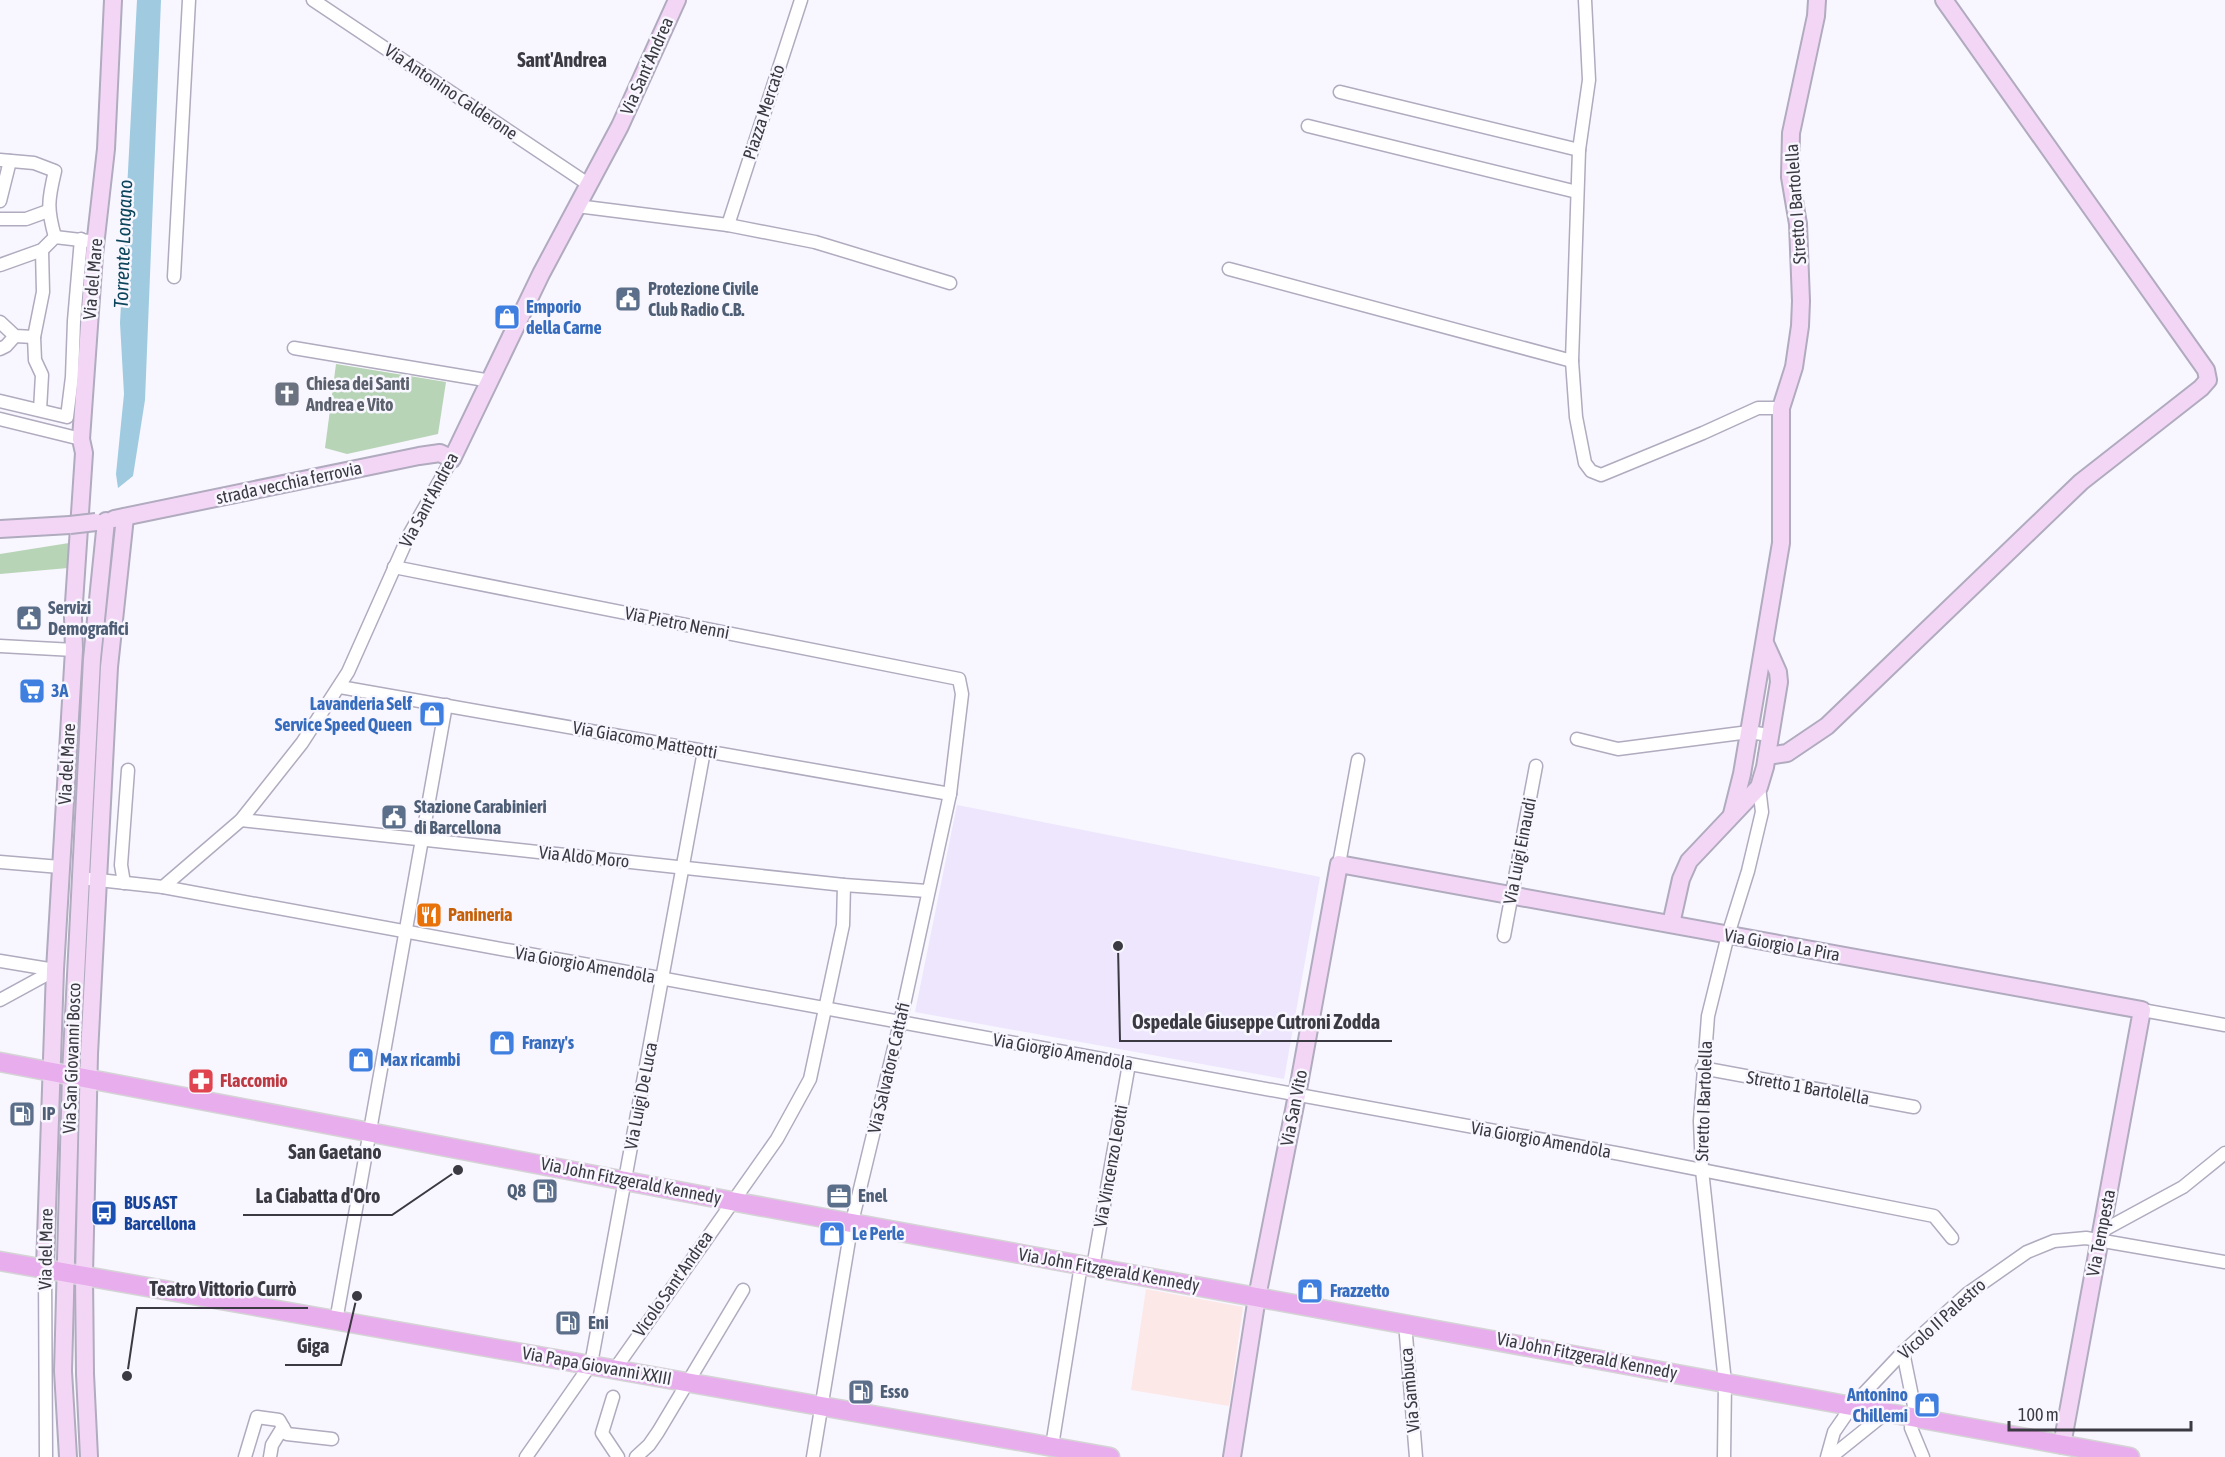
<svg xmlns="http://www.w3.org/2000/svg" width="2225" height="1457" font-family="'Asap Condensed',sans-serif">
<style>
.built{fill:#ede6fd}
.education{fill:#fde8e8}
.green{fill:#b7d4b6}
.water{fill:#9fcae0}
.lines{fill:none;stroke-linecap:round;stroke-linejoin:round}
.street-casing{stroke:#b0abbe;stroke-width:15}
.secondary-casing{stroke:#b0abbe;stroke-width:20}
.primary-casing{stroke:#d4d3d5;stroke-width:21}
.street{stroke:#fff;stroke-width:12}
.secondary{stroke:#f3d6f6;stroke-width:16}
.primary{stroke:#e8adec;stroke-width:18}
.secondary-bridge-casing{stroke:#b0abbe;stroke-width:20;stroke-linecap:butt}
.secondary-bridge{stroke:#f3d6f6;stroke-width:16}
.labels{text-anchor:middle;stroke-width:5;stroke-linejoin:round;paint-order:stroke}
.street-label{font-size:18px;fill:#3b3941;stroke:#f8f6fe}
.service-label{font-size:18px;font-weight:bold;fill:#4e5e75;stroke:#f8f6fe;text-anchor:start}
.shop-label{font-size:18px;font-weight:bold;fill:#366cbe;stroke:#f8f6fe;text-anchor:start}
.worship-label{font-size:18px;font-weight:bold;fill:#5b616d;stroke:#f8f6fe;text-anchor:start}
.food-label{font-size:18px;font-weight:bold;fill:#c56008;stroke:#f8f6fe;text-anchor:start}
.health-label{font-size:18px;font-weight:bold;fill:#be3a42;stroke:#f8f6fe;text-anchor:start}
.transit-label{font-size:18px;font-weight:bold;fill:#164399;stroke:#f8f6fe;text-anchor:start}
.neighbourhood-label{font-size:20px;font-weight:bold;fill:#3b3941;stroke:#f8f6fe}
.water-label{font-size:20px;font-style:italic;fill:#0b445b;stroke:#f8f6fe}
.leader{fill:none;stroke:#3b3941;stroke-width:2}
.callout-dot{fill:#3b3941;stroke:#f8f6fe;stroke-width:2}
.callout-label{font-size:20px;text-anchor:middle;font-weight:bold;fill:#3b3941;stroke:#f8f6fe;stroke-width:5;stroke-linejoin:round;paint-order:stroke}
</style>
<rect width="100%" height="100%" fill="#f8f6fe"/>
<path class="built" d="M957,805l363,72 -36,202 -369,-67z"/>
<path class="education" d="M1146,1289l97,18 -14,99 -98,-16z"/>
<g class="green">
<path d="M336,364l110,18 -8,52 -91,20 -22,-6z"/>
<path d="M69,543l-1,25 -68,6v-20z"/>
</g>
<path class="water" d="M137,0h24l-16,400 -12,76 -15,12 -2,-14 8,-80 -4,-71z"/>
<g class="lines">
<defs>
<g id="street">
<path d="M313,0l275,184"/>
<path d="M1585,0l4,80 -10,70 -7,211 4,56 9,46 6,8 10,4 102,-42 55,-25h23"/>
<path d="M1340,92l239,58"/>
<path d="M1308,126l269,66"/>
<path d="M0,160l34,3 21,8c-7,29 -8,38 0,66"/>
<path d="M0,201l10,-40"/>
<path d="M577,206l151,19 87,17 135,41"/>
<path d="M0,219h26l22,-8"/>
<path d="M728,225l73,-225"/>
<path d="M0,265l42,-15 13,-13 34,4"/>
<path d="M1229,269l343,92"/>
<path d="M174,277l15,-277"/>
<path d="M0,322l15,14 19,1 9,-45 -1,-42"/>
<path d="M34,337l1,23 7,15 -2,35"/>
<path d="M294,348l197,33"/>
<path d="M0,349l6,-3 9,-10"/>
<path d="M0,401l67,16 5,-40 2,-56 7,-82"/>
<path d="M0,419l81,20"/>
<path d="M394,567l565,112 3,15 -12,100 -50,229 -48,199 -39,235"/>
<path d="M0,646l74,4"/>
<path d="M340,687l610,107"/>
<path d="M1577,739l41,10 131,-17 20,3"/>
<path d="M241,820l603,65 83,6"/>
<path d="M0,862l60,5"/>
<path d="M1339,864l19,-104"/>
<path d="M80,878l83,9 1458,267 313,62 18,22"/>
<path d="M124,883l-3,-18 7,-95"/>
<path d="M163,887l78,-67 61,-77 46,-71 61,-137 43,-76"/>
<path d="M1504,936l32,-170"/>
<path d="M0,961l55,9"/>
<path d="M0,1000l55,-30"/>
<path d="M2142,1010l83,15"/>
<path d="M1702,1068l212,39"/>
<path d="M2102,1231l81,-44 42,-34"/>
<path d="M1093,1267l36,-203"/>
<path d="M45,1268l1,189"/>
<path d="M336,1321l110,-616"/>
<path d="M1405,1323l11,134"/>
<path d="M1903,1352l11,54 -3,22 12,29"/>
<path d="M615,1369l162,-230 33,-60 33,-154 1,-40"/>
<path d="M613,1397l-11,36 16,24"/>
<path d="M1052,1446l29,-181"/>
<path d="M245,1457l12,-40 22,3 8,14 45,5"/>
<path d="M270,1457l2,-12 11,-18"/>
<path d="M526,1457l65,-93 113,-613"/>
<path d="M636,1457l13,-12 9,-13 85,-142"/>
<path d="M1724,1457l1,-75 -23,-212 -2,-49 8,-105 20,-81 20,-64 14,-59 -3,-25"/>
<path d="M1827,1457l7,-25 18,-26 51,-54 64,-58 60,-42 27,-11 32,-3 139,24"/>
<path d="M1831,1457l56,-45"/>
</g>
<g id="secondary">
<path d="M114,519l305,-63 21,-3 12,6 89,-185 79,-148 57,-126"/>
<path d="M0,529l70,-4"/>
<path d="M1767,756l20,-3 40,-27 254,-244 120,-94 7,-8 -2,-10 -262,-370"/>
<path d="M1732,814l10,-40 39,-231v-135l13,-41 6,-41 1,-25 -3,-77 -8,-47 1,-44 25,-117 1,-16"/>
<path d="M1671,924l10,-45 8,-18 70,-74 6,-20 14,-85 -1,-10 -13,-29"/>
<path d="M45,1268l10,-298 19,-320 -1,-32 11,-165 -3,-14 13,-184 12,-106 7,-149"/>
<path d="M68,1457l-5,-86 8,-297 21,-415 14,-138"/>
<path d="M89,1457l-4,-83 -1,-99 5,-221 20,-387 16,-150"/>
<path d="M1232,1457l25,-160 40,-202 42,-231 803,146 -80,435"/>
</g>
<g id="primary">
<path d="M0,1062l731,139 1399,256"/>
<path d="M0,1261l1110,196"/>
</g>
</defs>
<use href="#street" class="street-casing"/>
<use href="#secondary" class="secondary-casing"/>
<use href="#primary" class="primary-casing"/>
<use href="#street" class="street"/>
<use href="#secondary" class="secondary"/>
<use href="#primary" class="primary"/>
<defs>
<path id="secondary-bridge" d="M70,525l26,-3"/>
</defs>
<use href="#secondary-bridge" class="secondary-bridge-casing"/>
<use href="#secondary-bridge" class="secondary-bridge"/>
</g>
<defs>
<symbol id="civic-square" viewBox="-11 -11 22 22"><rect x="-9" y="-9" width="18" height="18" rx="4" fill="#5c6f8a" stroke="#f8f6fe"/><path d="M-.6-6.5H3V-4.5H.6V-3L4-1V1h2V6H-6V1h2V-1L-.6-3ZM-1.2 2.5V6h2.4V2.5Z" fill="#fff"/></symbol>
<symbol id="shop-square" viewBox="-11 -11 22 22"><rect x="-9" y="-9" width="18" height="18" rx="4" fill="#3f7fe0" stroke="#f8f6fe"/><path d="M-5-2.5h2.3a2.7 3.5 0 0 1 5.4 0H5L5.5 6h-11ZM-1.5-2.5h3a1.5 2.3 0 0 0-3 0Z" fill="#fff"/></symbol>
<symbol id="church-square" viewBox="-11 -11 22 22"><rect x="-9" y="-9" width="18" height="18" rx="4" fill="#6b7280" stroke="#f8f6fe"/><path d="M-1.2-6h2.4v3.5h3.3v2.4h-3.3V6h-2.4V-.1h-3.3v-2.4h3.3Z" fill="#fff"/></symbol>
<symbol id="supermarket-square" viewBox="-11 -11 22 22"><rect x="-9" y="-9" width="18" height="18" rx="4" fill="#3f7fe0" stroke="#f8f6fe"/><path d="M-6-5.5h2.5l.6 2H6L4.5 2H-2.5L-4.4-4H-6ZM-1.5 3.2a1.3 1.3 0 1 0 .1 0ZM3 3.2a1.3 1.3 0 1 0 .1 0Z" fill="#fff"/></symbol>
<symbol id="restaurant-square" viewBox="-11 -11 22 22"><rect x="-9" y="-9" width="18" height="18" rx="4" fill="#e8710a" stroke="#f8f6fe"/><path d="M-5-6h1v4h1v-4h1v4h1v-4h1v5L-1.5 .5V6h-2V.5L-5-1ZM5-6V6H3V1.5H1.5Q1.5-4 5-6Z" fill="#fff"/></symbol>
<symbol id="pharmacy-square" viewBox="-11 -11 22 22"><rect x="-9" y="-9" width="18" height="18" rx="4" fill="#e0444e" stroke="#f8f6fe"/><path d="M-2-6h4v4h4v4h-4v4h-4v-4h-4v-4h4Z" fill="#fff"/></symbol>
<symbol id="fuel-square" viewBox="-11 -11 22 22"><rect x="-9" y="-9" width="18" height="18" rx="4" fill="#5c6f8a" stroke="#f8f6fe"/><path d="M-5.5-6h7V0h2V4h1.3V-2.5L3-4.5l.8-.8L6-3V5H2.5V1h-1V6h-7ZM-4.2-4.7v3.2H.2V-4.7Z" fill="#fff"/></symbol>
<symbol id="office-square" viewBox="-11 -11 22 22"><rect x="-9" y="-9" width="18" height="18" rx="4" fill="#5c6f8a" stroke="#f8f6fe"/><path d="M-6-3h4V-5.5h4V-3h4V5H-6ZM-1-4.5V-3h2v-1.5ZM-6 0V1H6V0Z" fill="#fff"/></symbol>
<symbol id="bus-square" viewBox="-11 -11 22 22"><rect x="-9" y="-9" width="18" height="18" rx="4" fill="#1a4fb4" stroke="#f8f6fe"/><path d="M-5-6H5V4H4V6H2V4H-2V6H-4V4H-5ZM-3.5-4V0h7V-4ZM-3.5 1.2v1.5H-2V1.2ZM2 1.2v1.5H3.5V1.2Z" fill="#fff"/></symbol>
</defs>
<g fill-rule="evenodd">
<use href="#civic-square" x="613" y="284" width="30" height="30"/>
<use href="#shop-square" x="492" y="302" width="30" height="30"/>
<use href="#church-square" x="272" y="379" width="30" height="30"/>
<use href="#civic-square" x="14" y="603" width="30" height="30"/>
<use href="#supermarket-square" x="17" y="676" width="30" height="30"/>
<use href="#shop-square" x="417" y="699" width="30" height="30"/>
<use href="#civic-square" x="379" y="802" width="30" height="30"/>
<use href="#restaurant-square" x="414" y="900" width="30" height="30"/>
<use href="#shop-square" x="487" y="1028" width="30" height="30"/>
<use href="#shop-square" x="346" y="1045" width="30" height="30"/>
<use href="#pharmacy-square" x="186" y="1066" width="30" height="30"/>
<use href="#fuel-square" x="7" y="1099" width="30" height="30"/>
<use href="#fuel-square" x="530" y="1176" width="30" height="30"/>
<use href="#office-square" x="824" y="1181" width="30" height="30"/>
<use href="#bus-square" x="89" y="1198" width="30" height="30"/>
<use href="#shop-square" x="817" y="1219" width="30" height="30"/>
<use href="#shop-square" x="1295" y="1276" width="30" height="30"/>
<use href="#fuel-square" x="553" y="1308" width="30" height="30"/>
<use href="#fuel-square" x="846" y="1377" width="30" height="30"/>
<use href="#shop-square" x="1912" y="1390" width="30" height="30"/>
</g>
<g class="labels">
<g class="street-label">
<text transform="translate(647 66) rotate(-66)" y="6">Via Sant'Andrea</text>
<text transform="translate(451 92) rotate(34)" y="6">Via Antonino Calderone</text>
<text transform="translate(764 112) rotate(-72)" y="6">Piazza Mercato</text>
<text transform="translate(1796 204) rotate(-94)" y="6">Stretto I Bartolella</text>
<text transform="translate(93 279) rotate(-85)" y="6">Via del Mare</text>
<text transform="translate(289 483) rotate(-12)" y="6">strada vecchia ferrovia</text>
<text transform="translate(429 500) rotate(-62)" y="6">Via Sant'Andrea</text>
<text transform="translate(677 623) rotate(11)" y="6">Via Pietro Nenni</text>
<text transform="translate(645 740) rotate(10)" y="6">Via Giacomo Matteotti</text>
<text transform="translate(67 764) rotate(-87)" y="6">Via del Mare</text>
<text transform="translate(1520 851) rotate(-79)" y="6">Via Luigi Einaudi</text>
<text transform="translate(584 857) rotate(6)" y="6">Via Aldo Moro</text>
<text transform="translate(1782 945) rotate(10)" y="6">Via Giorgio La Pira</text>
<text transform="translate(585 965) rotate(10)" y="6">Via Giorgio Amendola</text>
<text transform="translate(1063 1052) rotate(10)" y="6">Via Giorgio Amendola</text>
<text transform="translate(72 1058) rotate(-88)" y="6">Via San Giovanni Bosco</text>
<text transform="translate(889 1068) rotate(-77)" y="6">Via Salvatore Cattafi</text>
<text transform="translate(1808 1088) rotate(10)" y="6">Stretto 1 Bartolella</text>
<text transform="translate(641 1096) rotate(-79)" y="6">Via Luigi De Luca</text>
<text transform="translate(1704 1101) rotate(-88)" y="6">Stretto I Bartolella</text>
<text transform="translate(1294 1108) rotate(-79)" y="6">Via San Vito</text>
<text transform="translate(1541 1140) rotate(10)" y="6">Via Giorgio Amendola</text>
<text transform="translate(1111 1166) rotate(-80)" y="6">Via Vincenzo Leotti</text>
<text transform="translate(631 1181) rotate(11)" y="6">Via John Fitzgerald Kennedy</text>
<text transform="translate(2101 1233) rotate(-79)" y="6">Via Tempesta</text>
<text transform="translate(46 1249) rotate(-89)" y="6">Via del Mare</text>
<text transform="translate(1109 1270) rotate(10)" y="6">Via John Fitzgerald Kennedy</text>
<text transform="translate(673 1284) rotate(-55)" y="6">Vicolo Sant'Andrea</text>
<text transform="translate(1942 1319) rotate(-42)" y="6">Vicolo II Palestro</text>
<text transform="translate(1587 1356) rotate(11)" y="6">Via John Fitzgerald Kennedy</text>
<text transform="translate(597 1366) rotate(10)" y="6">Via Papa Giovanni XXIII</text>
<text transform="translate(1410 1390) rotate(-95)" y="6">Via Sambuca</text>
</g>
<g class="service-label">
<text x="648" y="295">Protezione Civile<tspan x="648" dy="21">Club Radio C.B.</tspan></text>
<text x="48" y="614">Servizi<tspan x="48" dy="21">Demografici</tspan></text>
<text x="414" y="813">Stazione Carabinieri<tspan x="414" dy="21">di Barcellona</tspan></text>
<text x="42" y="1120">IP</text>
<text x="526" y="1197" text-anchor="end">Q8</text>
<text x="858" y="1202">Enel</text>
<text x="588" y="1329">Eni</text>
<text x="880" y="1398">Esso</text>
</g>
<g class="shop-label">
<text x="526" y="313">Emporio<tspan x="526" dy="21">della Carne</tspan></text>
<text x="51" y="697">3A</text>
<text x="412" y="710" text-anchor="end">Lavanderia Self<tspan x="412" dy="21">Service Speed Queen</tspan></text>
<text x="522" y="1049">Franzy's</text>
<text x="380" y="1066">Max ricambi</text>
<text x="852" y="1240">Le Perle</text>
<text x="1330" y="1297">Frazzetto</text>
<text x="1908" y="1401" text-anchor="end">Antonino<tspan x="1908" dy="21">Chillemi</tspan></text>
</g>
<g class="worship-label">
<text x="306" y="390">Chiesa dei Santi<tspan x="306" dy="21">Andrea e Vito</tspan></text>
</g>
<g class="food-label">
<text x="448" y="921">Panineria</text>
</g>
<g class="health-label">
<text x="220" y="1087">Flaccomio</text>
</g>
<g class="transit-label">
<text x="124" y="1209">BUS AST<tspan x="124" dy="21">Barcellona</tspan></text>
</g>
<g class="neighbourhood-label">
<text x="562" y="67">Sant'Andrea</text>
<text x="335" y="1159">San Gaetano</text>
</g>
<g class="water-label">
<text transform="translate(123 244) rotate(-88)" y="7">Torrente Longano</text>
</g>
</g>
<path class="leader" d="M1118 946L1120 1041H1392M458 1170L392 1215H243M127 1376L137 1308H308M357 1296L341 1365H285"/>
<g class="callout-dot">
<circle cx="1118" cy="946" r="6"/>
<circle cx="458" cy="1170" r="6"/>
<circle cx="127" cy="1376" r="6"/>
<circle cx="357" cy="1296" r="6"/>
</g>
<g class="callout-label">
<text x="1256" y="1029">Ospedale Giuseppe Cutroni Zodda</text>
<text x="318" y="1203">La Ciabatta d'Oro</text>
<text x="223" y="1296">Teatro Vittorio Currò</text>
<text x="313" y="1353">Giga</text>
</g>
<path d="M2009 1421v9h182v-9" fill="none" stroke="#3b3941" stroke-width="3"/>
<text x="2018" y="1421" font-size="18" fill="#3b3941" stroke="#f8f6fe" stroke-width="4.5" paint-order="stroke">100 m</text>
</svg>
